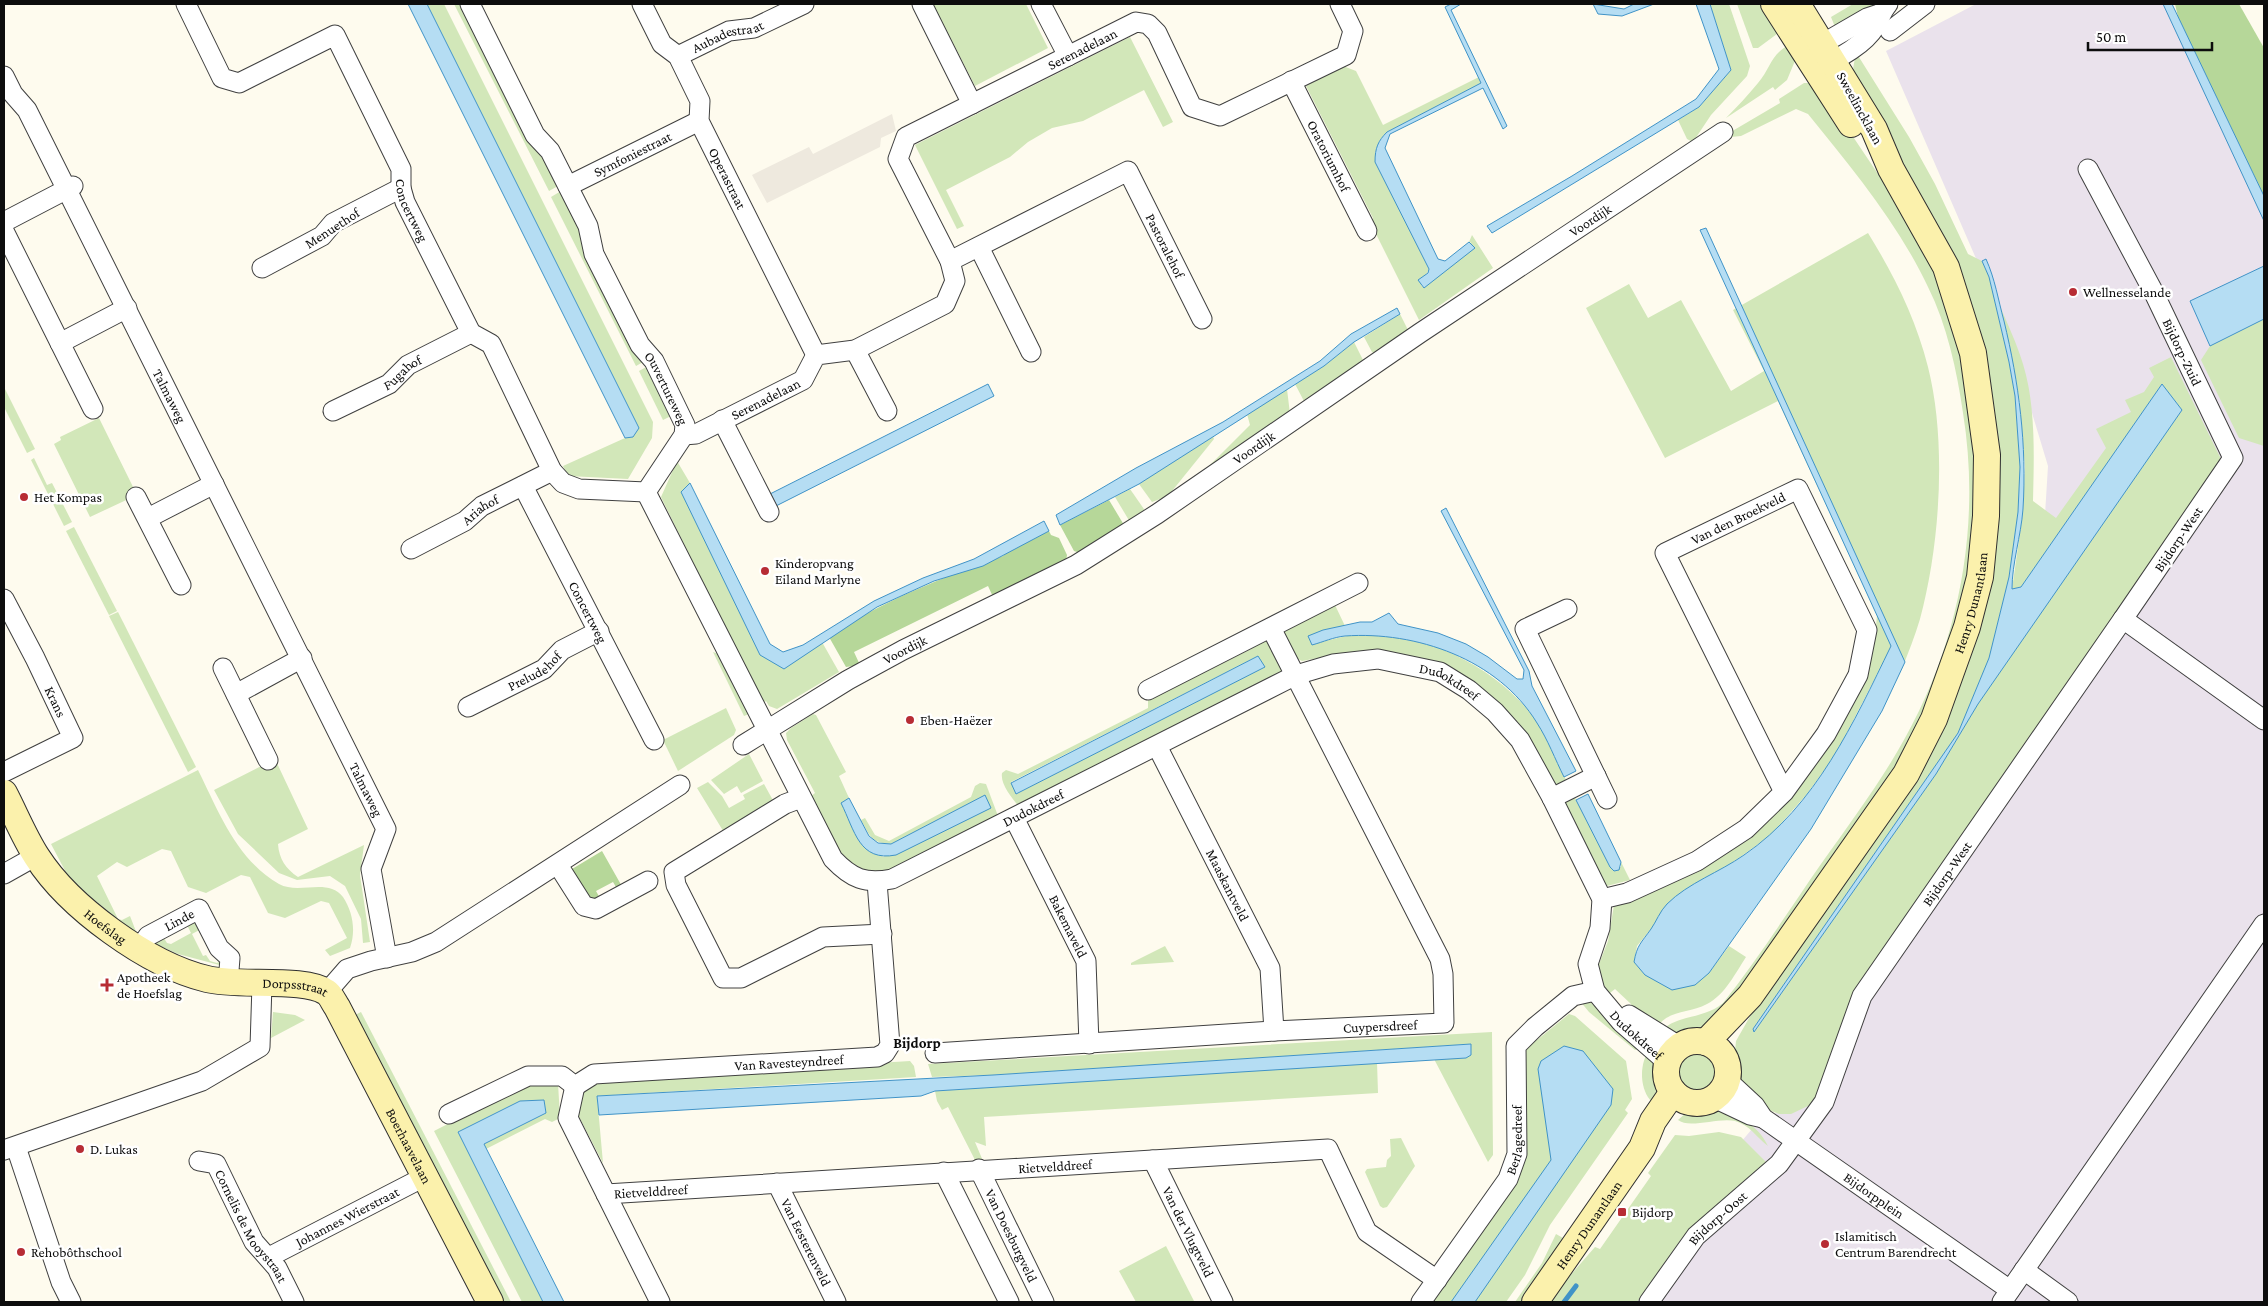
<svg xmlns="http://www.w3.org/2000/svg" width="2268" height="1306" font-family="'Crimson Pro',serif">
<style>
.industrial{fill:#eae2ec}
.green{fill:#d2e7b9;fill-rule:evenodd}
.forest{fill:#b6d799}
.plaza{fill:#eee9de}
.water{fill:#b5ddf3;stroke:#4093c7}
.lines{fill:none;stroke-linecap:round;stroke-linejoin:round}
.stream{stroke:#4093c7;stroke-width:5}
.street-casing{stroke:#404040;stroke-width:21}
.secondary-casing{stroke:#2f2f2f;stroke-width:28}
.street{stroke:#fff;stroke-width:19}
.secondary{stroke:#fbf1ac;stroke-width:26}
.poi-dot{fill:#b72c34;stroke:#fff;stroke-width:2}
.labels{text-anchor:middle;stroke-width:5;stroke-linejoin:round;paint-order:stroke}
.street-label{font-size:14px;fill:#0d0d0d;stroke:#fff}
.poi-label{font-size:14px;fill:#0d0d0d;stroke:#fff;text-anchor:start}
.neighbourhood-label{font-size:15px;font-weight:bold;fill:#0d0d0d;stroke:#fff}
</style>
<rect width="100%" height="100%" fill="#fefbee"/>
<path class="industrial" d="M1976,4h190l98,207v1091h-657l150,-179 30,-16 249,-446 12,-195 -41,-136 -121,-279z"/>
<g class="green">
<path d="M427,4h17l209,418 -1,16 -24,41 -60,-3 -5,-10 62,-28 8,-1 6,-9z"/>
<path d="M454,4h8l72,143 8,9 16,30 -9,5z"/>
<path d="M933,4h93l22,44 -73,38z"/>
<path d="M1710,4h19l21,62 -3,10 -36,39 -18,27 -6,-3 -9,-19 21,-13 32,-37z"/>
<path d="M1737,4h27l17,27 -23,17h-5z"/>
<path d="M1853,4h26l-44,23 -4,-10z"/>
<path d="M1130,37l43,85 -10,5 -19,-37 -61,31 -31,7 -24,14 -18,15 -64,33 18,36 -7,3 -42,-84z"/>
<path d="M1790,44l7,12 -10,24 -12,10 -2,-3 -47,31c11,-11 22,-23 32,-35 13,-15 12,-28 32,-39z"/>
<path d="M1857,54l52,83 26,47 33,70 14,7 7,16 20,85 6,34 5,71 -2,45 -9,65 -20,81 -31,75 -205,296 1,3 182,-258 42,-70 204,-294 -20,-26 -141,203 -9,2 11,-77 2,-45 -6,-71 -19,-90c8,19 17,38 23,58 13,42 11,93 10,137l23,17 50,-70 -10,-19 35,-17 -6,-12 19,-8 10,-15 -5,-9 22,-11 51,104 -367,530 -38,105 -7,9 -19,9h-12l-10,-4 -33,-32 -2,-17 2,-20 29,-51 131,-186 90,-210 -25,-313 -22,-53 -82,-137c-4,-14 -6,-23 0,-37z"/>
<path d="M1343,66l13,5 27,54 96,-48 3,6 -95,49c-9,9 -12,16 -12,29l54,108 -8,16 3,3 47,-46h-2l3,-7 21,33 -74,52 -48,-96 2,-6 -67,-132z"/>
<path d="M1804,83h10l7,6 102,152 36,93 20,150 -17,132 -57,140 -169,243c-22,21 -39,48 -71,29 14,-13 39,-9 58,-25 35,-44 66,-93 98,-139 29,-41 60,-82 84,-126 55,-98 76,-214 58,-325 -6,-42 -16,-88 -35,-126 -29,-62 -77,-120 -120,-173l-12,-5 -55,27 -10,1 -2,-4 51,-30 -1,-4z"/>
<path d="M561,191l16,33 7,25 61,112 -9,5 -85,-169z"/>
<path d="M1868,233c26,42 48,86 60,134 19,75 12,178 -8,252 -5,17 -12,34 -18,50l-11,-22 -55,107 -29,40 -36,41 -49,35 -72,60 -13,16 -3,16 11,13 64,-2 20,-27 17,11c-10,15 -21,38 -39,47 -18,10 -38,5 -51,24l-25,-18v-6l-16,-15 -5,4 -13,-15 2,-14 9,-23 6,-36 126,-62 112,-148 23,-57 2,-23 -99,-214 -113,57 -79,-150 43,-24 19,34 33,-18 50,91 33,-20 -31,-61z"/>
<path d="M1400,314l8,16 -30,25 -6,-3 -8,-15z"/>
<path d="M2264,319v127l-25,-8 -38,-78 9,-14z"/>
<path d="M1354,342l11,22 -60,39 -10,-19 29,-18z"/>
<path d="M648,366l25,49 -10,5 -24,-49z"/>
<path d="M4,387l31,62 -8,4 -23,-46z"/>
<path d="M1287,389l3,25 -90,61 50,-50 -3,-11z"/>
<path d="M99,418l38,77 -47,22 -36,-73 7,-4 -1,-3z"/>
<path d="M1213,436l1,3 -46,57 -16,6 -13,-18z"/>
<path d="M34,458l13,27 5,-2 20,39 -8,4 -33,-66z"/>
<path d="M677,461l13,22 -8,9 102,177 38,-27 17,30 -62,37 -8,-3 -3,-5 -4,3 -101,-207z"/>
<path d="M1130,489l16,23 -16,10 -15,-25z"/>
<path d="M74,527l43,84 -8,4 -43,-84z"/>
<path d="M1335,605l10,21 -22,4 -11,14c10,-2 20,-5 30,-7 70,-13 153,27 194,83 10,14 16,32 24,48 17,33 33,66 50,98l11,1v-5l9,18 -27,7 -97,-176 -121,-59 -40,1 -43,8 -10,-5 -11,-28z"/>
<path d="M118,612l78,155 -8,5 -79,-156z"/>
<path d="M1266,639l5,4 13,30 -264,135c-7,-9 -20,-23 -18,-35l4,-3 12,4 130,-66v-8l103,-51 3,-8zM1258,656l6,11 -248,127 -5,-12z"/>
<path d="M713,652l8,3 28,59 -5,2z"/>
<path d="M726,708l10,22 -2,5 -56,36 -15,-31z"/>
<path d="M813,714l3,1 30,57 -7,4 10,22 -7,5 41,54 102,-61 -94,48c-20,-1 -21,-8 -30,-24l4,-2 10,17 14,6 82,-44 4,-11 5,-3 6,1 12,32 -112,56 -28,-1 -20,-18 -28,-56 5,-4 -28,-53 -1,-7 5,-5z"/>
<path d="M749,754l14,27 -22,12 -4,-7 -13,8 -13,-14z"/>
<path d="M275,759l33,70 -30,15c1,15 8,25 20,33l66,-32 -4,30 10,67 -7,1 -2,-24 -16,-33 -15,-10 -33,4 -18,-7 -41,-39 -24,-44z"/>
<path d="M198,770c21,42 38,89 81,114 20,11 49,-7 64,13 10,15 13,34 7,51l-20,8 -5,-6 22,-12 -18,-35 -8,-2 -36,17 -17,-5 -18,-36 -9,-2 -35,18 -18,-6 -17,-36 -9,-2 -35,18 -10,-5 -20,14 21,43 4,1 8,-4 7,18 -66,-52 -20,-38z"/>
<path d="M708,782l14,14 7,12 16,-9 -2,-4 21,-11 11,20 -50,30 -28,-46z"/>
<path d="M195,921l8,7 -11,6 11,22 3,-1 4,6 7,2 3,-2 3,5 -45,-12 -27,-12 11,-7 5,8 4,1 20,-11 -5,-10z"/>
<path d="M1165,946l9,16 -43,3v-2z"/>
<path d="M1584,1000l6,2 52,45 -7,3 -46,-38 -9,-11z"/>
<path d="M273,1012l22,3 10,5 -34,18z"/>
<path d="M361,1012l150,290h-13l-147,-285z"/>
<path d="M1569,1014l6,2 51,45 6,38 -7,11 3,3 -78,112 -25,50 -19,27h-79l88,-125 7,-124 12,-17 3,4z"/>
<path d="M1492,1032l1,123 -5,7 -54,-103 32,-1 5,-14 -478,31 -61,2 -4,-13z"/>
<circle cx="1697" cy="1072" r="20"/>
<path d="M1648,1052c7,9 17,28 12,40 -1,3 -6,7 -8,10 -12,-12 -13,-36 -4,-50z"/>
<path d="M910,1061l4,5 2,11 -319,19 6,67 -27,-52 3,-18 15,-12z"/>
<path d="M1377,1062l1,31 -394,24 2,29 -11,-4 8,19 -8,-1 -27,-53 -6,3 -5,-9 -2,-10z"/>
<path d="M558,1083l2,35 -8,4 -7,-3 -59,30 -2,-5 62,-31 -2,-13 -24,1 -62,31 85,170h-21l-88,-171 90,-46z"/>
<path d="M1716,1108c23,10 41,15 52,38 -11,-8 -18,-21 -33,-25 -16,-4 -46,8 -57,-1l9,-8z"/>
<path d="M1719,1132l22,5 26,26 -13,15 -72,60 -45,64h-90l48,-55 5,2 51,-73 -3,-3 27,-38 14,1z"/>
<path d="M1401,1138l14,28 -28,41 -4,1 -3,-2 -15,-34 2,-3 19,-2 1,-7 4,-4 -1,-17z"/>
<path d="M1556,1234l7,4 -12,27 -26,37h-10l27,-39z"/>
<path d="M1166,1246l28,55 -58,1 -17,-31z"/>
</g>
<g class="forest">
<path d="M2175,4h64l25,44v148l-86,-179z"/>
<path d="M1109,500l15,25 -44,28 -6,-2 -14,-26z"/>
<path d="M1049,531l2,4 8,3 8,17 -1,6 -72,38 -6,-13 -134,66 6,13 -14,2 -17,-30c54,-37 113,-59 174,-81l5,-5z"/>
<path d="M602,851l22,39 -5,2 -6,-10 -17,9 6,11 -11,1 -19,-25v-9z"/>
</g>
<path class="plaza" d="M892,114l4,17 -15,7 -1,9 -113,56 -15,-28 57,-28 4,7z"/>
<g class="water">
<path d="M408,4h19l212,424 -6,9 -8,1z"/>
<path d="M1451,4h10l-10,6 56,116 -4,3 -20,-41 -93,46 -5,14 53,111 7,2 24,-19 6,6 -51,40 -6,-8 10,-7 1,-4 -54,-107c0,-14 3,-21 12,-30l94,-49 -36,-76z"/>
<path d="M1593,4l31,5 10,-5h20l-32,12 -24,-2z"/>
<path d="M1696,4h14l21,66 -32,37 -207,126 -5,-7 85,-50 124,-77 23,-30z"/>
<path d="M2163,4h9l92,192v25z"/>
<path d="M1706,228l199,434 -23,49 -71,118 -102,144 -14,12 -23,5 -27,-15 -11,-13c3,-17 7,-19 17,-33 5,-7 9,-18 16,-25 21,-21 53,-32 77,-49 72,-49 110,-133 147,-209l-191,-416z"/>
<path d="M1986,259c9,20 12,40 18,62 15,62 23,124 19,188 -2,27 -11,54 -11,80l9,-2 141,-203 20,26 -204,294 -42,70 -182,258 -1,-3 205,-296 31,-75 20,-81 9,-65 2,-45 -5,-71 -6,-34 -20,-85 -7,-16z"/>
<path d="M2264,266v53l-54,27 -20,-45z"/>
<path d="M1397,308l3,6 -46,28 -30,24 -185,118 -79,41 -4,-10 80,-47 87,-46 97,-61 31,-27z"/>
<path d="M988,384l6,12 -222,112 -6,-12z"/>
<path d="M690,483l80,161 13,8 20,-7 71,-44 49,-23 51,-19 70,-38 5,10 -66,35 -49,15 -57,26 -93,62 -24,-14 -79,-163z"/>
<path d="M1446,508l83,163 3,15 44,85 -12,6c-9,-18 -16,-37 -27,-54 -39,-64 -121,-92 -192,-87 -11,1 -22,6 -33,9l-4,-9 15,-6 37,-8h12l17,-9 9,11 40,9 28,11 22,13 29,22h6l1,-9 -83,-159z"/>
<path d="M1258,656l7,11 -249,127 -5,-11z"/>
<path d="M1588,794l33,68 -2,8 -5,1 -4,-4 -34,-67z"/>
<path d="M985,795l6,13 -95,47c-37,7 -41,-24 -55,-52l8,-5 20,38 9,7 13,1z"/>
<path d="M1471,1044v11l-5,3 -531,33 -14,5 -322,19 -2,-19 396,-21z"/>
<path d="M1564,1046l19,5 30,38 -2,16 -136,197h-24l100,-142 -13,-91 3,-8z"/>
<path d="M544,1100l2,13 -62,31 80,158h-21l-85,-170 62,-31z"/>
</g>
<g class="lines">
<path class="stream" d="M1564,1302l12,-16"/>
<defs>
<g id="street">
<path id="s1" d="M186,4l36,74 17,5 96,-48 66,134v19l4,14 66,131 20,11 61,127 11,12 16,6 67,3"/>
<path id="s2" d="M470,4l65,131 15,16 38,75 6,28 46,91 14,16 31,64 -1,10 -38,57"/>
<path id="s3" d="M642,4l20,40 16,12 22,45 -1,20 117,234"/>
<path d="M922,4l50,100"/>
<path d="M1041,4l27,52"/>
<path d="M1890,31l35,-27"/>
<path d="M1817,55l5,-11 45,-26 12,-4"/>
<path id="s4" d="M678,56l51,-25 25,-3 50,-24"/>
<path d="M1821,64c17,-3 45,-22 54,-37 5,-8 6,-15 13,-23"/>
<path id="s5" d="M4,76l9,18 14,16 359,719 -15,40 16,89"/>
<path id="s6" d="M1291,81l76,150"/>
<path id="s7" d="M2088,169l65,122 80,167 -110,161"/>
<path id="s8" d="M568,186l131,-65"/>
<path d="M4,222l69,-36"/>
<path d="M4,231l89,178"/>
<path d="M979,247l52,105"/>
<path id="s9" d="M950,261l-52,-102 8,-22 230,-115 12,2 9,9 35,74 28,9 126,-61 7,-24 -13,-27"/>
<path d="M262,268l60,-32 11,-13 68,-35"/>
<path d="M60,343l67,-35"/>
<path d="M855,350l32,61"/>
<path id="s10" d="M333,411l56,-27 19,-19 63,-32"/>
<path d="M722,420l47,92"/>
<path id="s11" d="M684,435l12,-1 107,-54 13,-25 39,-5 90,-46 10,-23 -5,-20 178,-90 74,148"/>
<path id="s12" d="M523,486l131,254"/>
<path id="s13" d="M646,492l187,367c19,20 32,25 59,20l404,-204 37,-11 45,-5 62,13 29,18 26,22 25,28 32,58 50,101 -2,29 -12,36 7,27 26,31 46,40"/>
<path d="M136,497l45,88"/>
<path d="M148,518l66,-34"/>
<path id="s14" d="M411,549l54,-28 17,-15 70,-35"/>
<path id="s15" d="M4,599l31,59 38,80 -69,34"/>
<path d="M1567,609l-42,20 82,170"/>
<path d="M223,668l45,92"/>
<path d="M1148,690l210,-107"/>
<path d="M236,694l66,-36"/>
<path id="s16" d="M468,707l76,-38 18,-19 37,-19"/>
<path id="s17" d="M743,745l105,-65 55,-30 173,-85 81,-51 263,-181 303,-201"/>
<path id="s18" d="M1157,746l113,222 4,63"/>
<path d="M801,798l-16,6 -111,68 2,13 47,93h18l82,-41 59,-3"/>
<path d="M1552,798l44,-22"/>
<path id="s19" d="M1014,818l72,143 3,83"/>
<path d="M558,865l26,41 12,3 52,-28"/>
<path d="M4,874l32,-18"/>
<path d="M1602,899l25,-6 70,-32 49,-32 38,-37 42,-58 32,-59 9,-45 -69,-141 -133,64 119,239"/>
<path id="s20" d="M139,949l9,-13 51,-27 20,39 11,10 -2,25"/>
<path d="M327,992l20,-23 24,-8 41,-9 24,-10 244,-157"/>
<path d="M1629,1015l50,31"/>
<path id="s21" d="M935,1053l339,-22 170,-8 -1,-49 -3,-15 -169,-331"/>
<path id="s22" d="M1727,1080l28,26 8,12 247,172"/>
<path d="M575,1086l-7,32 92,184"/>
<path d="M1714,1098l36,17 13,3"/>
<path id="s23" d="M449,1114l79,-38h34l13,10 19,-12 283,-17 8,-4 5,-8 -13,-163"/>
<path d="M16,1147l45,135 10,20"/>
<path d="M4,1150l198,-69 58,-34 2,-63"/>
<path id="s24" d="M1153,1160l70,142"/>
<path id="s25" d="M199,1161l17,3 38,78 23,26 17,34"/>
<path id="s26" d="M979,1169l65,133"/>
<path d="M944,1172l65,130"/>
<path id="s27" d="M777,1183l59,119"/>
<path id="s28" d="M606,1194l722,-45 39,83 70,48"/>
<path id="s29" d="M269,1257l155,-80"/>
<path d="M2024,1270l44,32"/>
<path id="s30" d="M1421,1302l87,-123 9,-25 -1,-108 19,-19 38,-31 22,-5"/>
<path id="s31" d="M1649,1302l47,-66 83,-72 45,-62 38,-106 261,-377 141,101"/>
<path d="M2002,1302l262,-378"/>
</g>
<g id="secondary">
<path d="M1774,4l77,120"/>
<path id="s32" d="M4,793c11,21 20,44 33,64 32,50 111,108 170,122 31,8 98,-2 119,13 5,3 8,11 11,15l153,295"/>
<circle cx="1697" cy="1072" r="31"/>
<path id="s33" d="M1706,1042l44,-46 156,-222 28,-55 33,-92 13,-50 6,-61 1,-61 -14,-102 -27,-86 -55,-98 -17,-40 -77,-125"/>
<path id="s34" d="M1535,1302l107,-154 11,-27 20,-29"/>
</g>
</defs>
<use href="#street" class="street-casing"/>
<use href="#secondary" class="secondary-casing"/>
<use href="#street" class="street"/>
<use href="#secondary" class="secondary"/>
</g>
<g class="poi-dot">
<circle cx="2073" cy="292" r="5"/>
<circle cx="24" cy="497" r="5"/>
<circle cx="765" cy="571" r="5"/>
<circle cx="910" cy="720" r="5"/>
<path d="M104.5 977.5h5v5h5v5h-5v5h-5v-5h-5v-5h5z"/>
<circle cx="80" cy="1149" r="5"/>
<rect x="1617" y="1207" width="10" height="10" rx="2.5"/>
<circle cx="1825" cy="1244" r="5"/>
<circle cx="21" cy="1252" r="5"/>
</g>
<g class="labels">
<g class="street-label">
<text dy="5" stroke="none"><textPath href="#s4" startOffset="54">Aubadestraat</textPath></text>
<text dy="5" stroke="none"><textPath href="#s9" startOffset="335">Serenadelaan</textPath></text>
<text transform="translate(1860 108) rotate(61)" y="5">Sweelincklaan</text>
<text dy="5" stroke="none"><textPath href="#s8" startOffset="72">Symfoniestraat</textPath></text>
<text dy="5" stroke="none"><textPath href="#s6" startOffset="84">Oratoriumhof</textPath></text>
<text dy="5" stroke="none"><textPath href="#s3" startOffset="199">Operastraat</textPath></text>
<text dy="5" stroke="none"><textPath href="#s1" startOffset="400">Concertweg</textPath></text>
<text dy="5" stroke="none"><textPath href="#s17" startOffset="998">Voordijk</textPath></text>
<text transform="translate(332 228) rotate(-33)" y="5">Menuethof</text>
<text dy="5" stroke="none"><textPath href="#s11" startOffset="629">Pastoralehof</textPath></text>
<text dy="5" stroke="none"><textPath href="#s7" startOffset="206">Bijdorp-Zuid</textPath></text>
<text dy="5" stroke="none"><textPath href="#s10" startOffset="80">Fugahof</textPath></text>
<text dy="5" stroke="none"><textPath href="#s2" startOffset="434">Ouvertureweg</textPath></text>
<text dy="5" stroke="none"><textPath href="#s5" startOffset="361">Talmaweg</textPath></text>
<text dy="5" stroke="none"><textPath href="#s11" startOffset="90">Serenadelaan</textPath></text>
<text dy="5" stroke="none"><textPath href="#s17" startOffset="592">Voordijk</textPath></text>
<text dy="5" stroke="none"><textPath href="#s14" startOffset="80">Ariahof</textPath></text>
<text transform="translate(1738 518) rotate(-26)" y="5">Van den Broekveld</text>
<text transform="translate(2178 539) rotate(-56)" y="5">Bijdorp-West</text>
<text dy="5" stroke="none"><textPath href="#s33" startOffset="519">Henry Dunantlaan</textPath></text>
<text dy="5" stroke="none"><textPath href="#s12" startOffset="142">Concertweg</textPath></text>
<text dy="5" stroke="none"><textPath href="#s17" startOffset="188">Voordijk</textPath></text>
<text dy="5" stroke="none"><textPath href="#s16" startOffset="76">Preludehof</textPath></text>
<text dy="5" stroke="none"><textPath href="#s13" startOffset="1090">Dudokdreef</textPath></text>
<text dy="5" stroke="none"><textPath href="#s15" startOffset="115">Krans</textPath></text>
<text dy="5" stroke="none"><textPath href="#s5" startOffset="801">Talmaweg</textPath></text>
<text dy="5" stroke="none"><textPath href="#s13" startOffset="636">Dudokdreef</textPath></text>
<text dy="5" stroke="none"><textPath href="#s31" startOffset="529">Bijdorp-West</textPath></text>
<text dy="5" stroke="none"><textPath href="#s18" startOffset="156">Maaskantveld</textPath></text>
<text dy="5" stroke="none"><textPath href="#s20" startOffset="51">Linde</textPath></text>
<text dy="5" stroke="none"><textPath href="#s32" startOffset="170">Hoefslag</textPath></text>
<text dy="5" stroke="none"><textPath href="#s19" startOffset="121">Bakemaveld</textPath></text>
<text dy="5" stroke="none"><textPath href="#s32" startOffset="374">Dorpsstraat</textPath></text>
<text dy="5" stroke="none"><textPath href="#s21" startOffset="446">Cuypersdreef</textPath></text>
<text dy="5" stroke="none"><textPath href="#s13" startOffset="1518">Dudokdreef</textPath></text>
<text dy="5" stroke="none"><textPath href="#s23" startOffset="356">Van Ravesteyndreef</textPath></text>
<text dy="5" stroke="none"><textPath href="#s30" startOffset="191">Berlagedreef</textPath></text>
<text dy="5" stroke="none"><textPath href="#s32" startOffset="581">Boerhaavelaan</textPath></text>
<text dy="5" stroke="none"><textPath href="#s28" startOffset="450">Rietvelddreef</textPath></text>
<text dy="5" stroke="none"><textPath href="#s28" startOffset="45">Rietvelddreef</textPath></text>
<text dy="5" stroke="none"><textPath href="#s22" startOffset="188">Bijdorpplein</textPath></text>
<text dy="5" stroke="none"><textPath href="#s29" startOffset="88">Johannes Wierstraat</textPath></text>
<text dy="5" stroke="none"><textPath href="#s31" startOffset="109">Bijdorp-Oost</textPath></text>
<text dy="5" stroke="none"><textPath href="#s25" startOffset="89">Cornelis de Mooystraat</textPath></text>
<text dy="5" stroke="none"><textPath href="#s34" startOffset="94">Henry Dunantlaan</textPath></text>
<text dy="5" stroke="none"><textPath href="#s24" startOffset="80">Van der Vlugtveld</textPath></text>
<text dy="5" stroke="none"><textPath href="#s26" startOffset="74">Van Doesburgveld</textPath></text>
<text dy="5" stroke="none"><textPath href="#s27" startOffset="66">Van Eesterenveld</textPath></text>
</g>
<g class="poi-label">
<text x="2083" y="297">Wellnesselande</text>
<text x="34" y="502">Het Kompas</text>
<text x="775" y="568">Kinderopvang<tspan x="775" dy="16">Eiland Marlyne</tspan></text>
<text x="920" y="725">Eben-Haëzer</text>
<text x="117" y="982">Apotheek<tspan x="117" dy="16">de Hoefslag</tspan></text>
<text x="90" y="1154">D. Lukas</text>
<text x="1632" y="1217">Bijdorp</text>
<text x="1835" y="1241">Islamitisch<tspan x="1835" dy="16">Centrum Barendrecht</tspan></text>
<text x="31" y="1257">Rehobôthschool</text>
</g>
<g class="neighbourhood-label">
<text x="917" y="1048">Bijdorp</text>
</g>
</g>
<rect width="2268" height="1306" fill="none" stroke="#0d0d0d" stroke-width="10"/>
<path d="M2088 42v8h124v-8" fill="none" stroke="#0d0d0d" stroke-width="2.5"/>
<text x="2096" y="42" font-size="15" fill="#0d0d0d" stroke="#ffffff" stroke-width="4" paint-order="stroke">50 m</text>
</svg>
